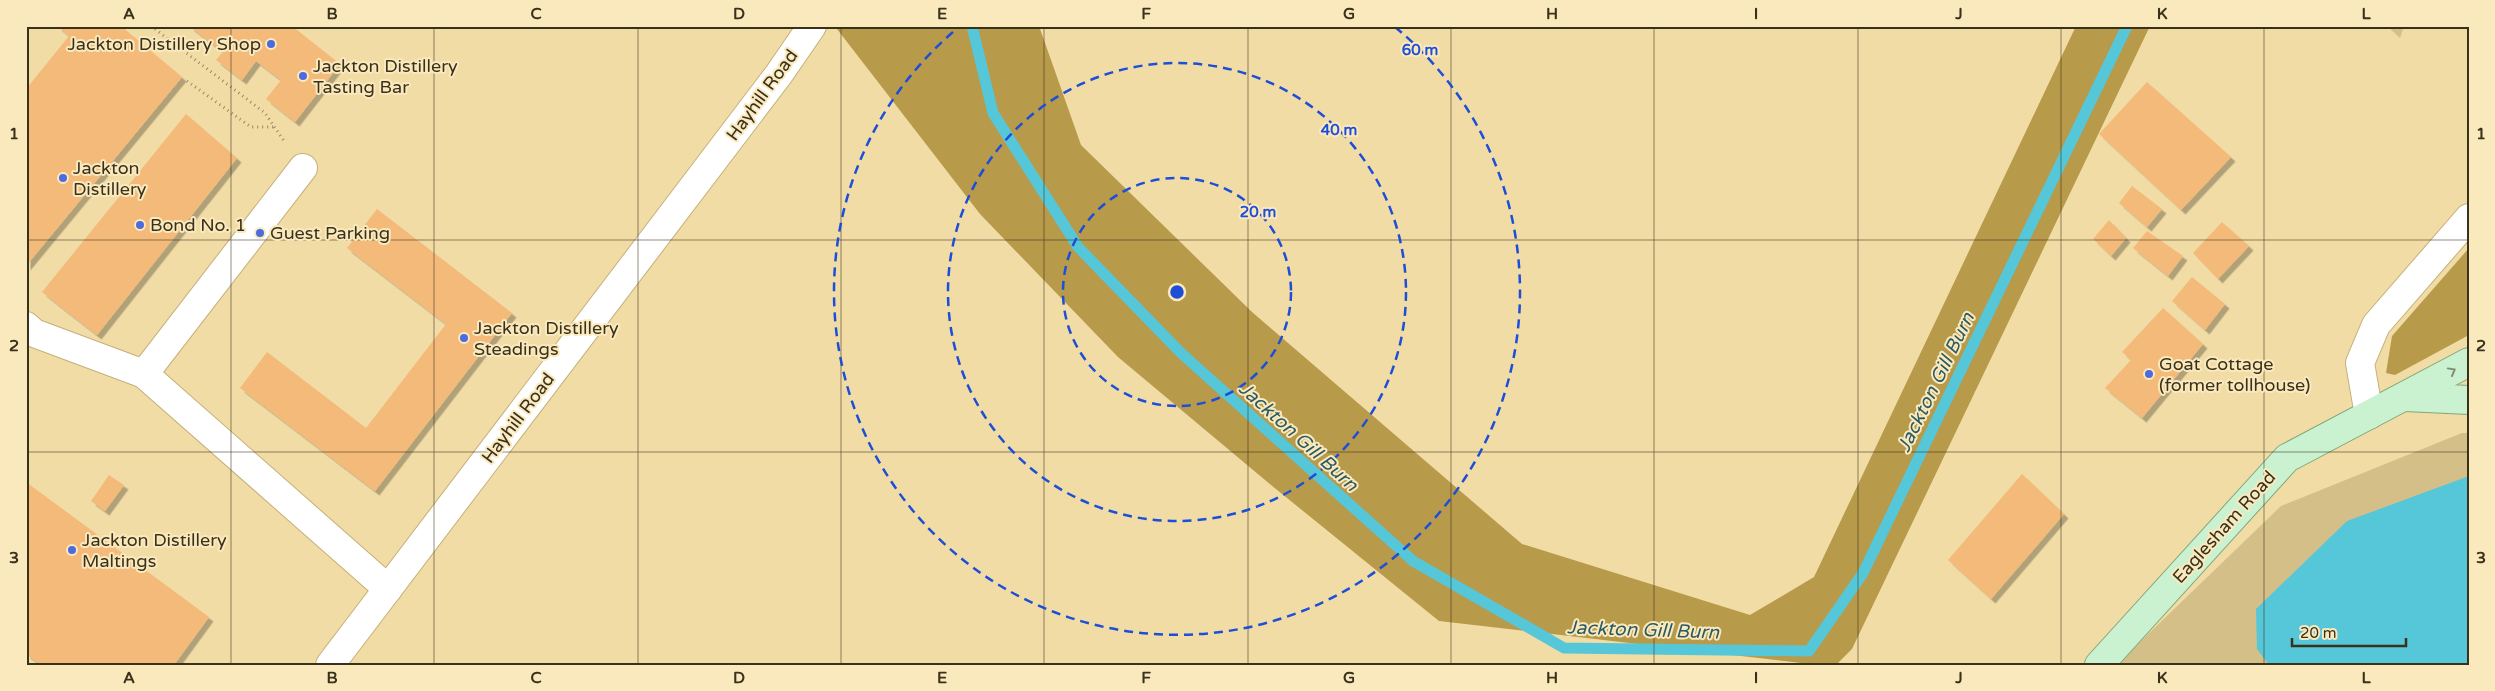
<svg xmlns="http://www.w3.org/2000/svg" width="2495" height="691" font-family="'Varela Round',sans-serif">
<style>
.green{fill:#d5bf88}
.forest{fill:#b89a4b}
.water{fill:#55c7d8}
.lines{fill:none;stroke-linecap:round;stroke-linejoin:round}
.stream{stroke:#55c7d8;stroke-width:11}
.building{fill:#f4ba7a;filter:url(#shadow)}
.minor-casing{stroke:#c5b07a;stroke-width:30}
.major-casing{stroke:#81a77c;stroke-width:30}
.path{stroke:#998962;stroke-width:3;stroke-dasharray:1 4;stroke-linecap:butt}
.minor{stroke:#fff;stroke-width:28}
.major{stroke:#caf1d0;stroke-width:28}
.oneway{stroke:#829176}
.grid{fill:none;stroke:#3a311b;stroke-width:1;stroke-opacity:0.55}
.ring{fill:none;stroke:#1d4ed8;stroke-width:2.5;stroke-dasharray:9 6}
.poi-dot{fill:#4b6bdf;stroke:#fbe9be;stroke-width:2}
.labels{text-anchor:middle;stroke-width:4;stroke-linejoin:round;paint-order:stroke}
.poi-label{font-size:18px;fill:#3a311b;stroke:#fbe9be;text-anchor:start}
.street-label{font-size:18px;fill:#3a311b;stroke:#fbe9be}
.water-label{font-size:19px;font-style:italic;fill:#2a5b62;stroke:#fbe9be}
.centre{fill:#1d4ed8;stroke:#fbe9be;stroke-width:2.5}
.ring-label{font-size:15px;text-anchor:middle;font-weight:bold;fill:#1d4ed8;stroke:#fbe9be;stroke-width:4;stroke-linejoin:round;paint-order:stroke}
.neatline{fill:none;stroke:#3a311b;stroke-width:2}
.grid-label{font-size:16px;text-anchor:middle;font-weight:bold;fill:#3a311b}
</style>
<defs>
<filter id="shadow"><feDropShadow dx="4.5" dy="4.5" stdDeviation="0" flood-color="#0004"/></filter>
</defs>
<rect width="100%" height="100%" fill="#f2dca5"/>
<g class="green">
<path d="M2387,26h17l-4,12z"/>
<path d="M2462,433h7v232h-353l165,-159z"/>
</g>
<g class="forest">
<path d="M839,26h200l42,119 171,167 270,232 228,71 64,-38 262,-551h74l-298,623 -16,16h-18l-379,-44 -168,-136 -153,-128 -138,-143 -143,-185z"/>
<path d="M2469,248v87l-74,40 -9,-2 6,-37z"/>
</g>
<path class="water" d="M2469,476v189h-200l-12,-16 -1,-40 91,-88z"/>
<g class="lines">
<path class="stream" d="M972,26l21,87 85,134 103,106 232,208 151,87 245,3 54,-78 264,-547"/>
</g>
<g class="building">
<path d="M57,26h64l61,51 -156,189v-177l43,-53z"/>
<path d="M189,26h103l48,38 -45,58 -29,-23 15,-19 -25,-19 -14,19 -26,-20 7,-8z"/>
<path d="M2147,82l84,75 -50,53 -82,-76z"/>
<path d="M186,114l51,44 -140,177 -55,-43z"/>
<path d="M2132,186l30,23 -15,18 -28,-24z"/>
<path d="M377,209l135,104 -137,178 -135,-103 27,-36 99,76 80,-104 -99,-76z"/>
<path d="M2109,220l17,18 -15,18 -18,-17z"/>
<path d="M2222,222l27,24 -31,33 -25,-26z"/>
<path d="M2147,231l36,25 -15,20 -35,-28z"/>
<path d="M2192,277l33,27 -20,26 -33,-29z"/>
<path d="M2163,308l40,36 -61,74 -37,-30 26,-28 -9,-8z"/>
<path d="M2022,474l42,40 -73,85 -43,-39z"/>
<path d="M109,475l15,10 -19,26 -14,-10z"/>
<path d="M26,482l183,135 -35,48h-133l-15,-11z"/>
</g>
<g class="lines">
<defs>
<g id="minor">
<path d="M303,168l-159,206 244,215"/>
<path d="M26,326l8,7 110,41"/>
<path d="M2369,415l-9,-52 16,-38 93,-107"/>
<path d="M330,665l449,-591 33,-48"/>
</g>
<g id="major">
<path d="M2405,397l64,3"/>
<path d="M2099,665l188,-207 182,-96"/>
</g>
</defs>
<use href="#minor" class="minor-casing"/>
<use href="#major" class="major-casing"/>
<g class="path">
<path d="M151,26l114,87 19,28"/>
<path d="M187,81l64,46h23"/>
</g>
<use href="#minor" class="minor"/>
<use href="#major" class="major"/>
</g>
<defs><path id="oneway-chevron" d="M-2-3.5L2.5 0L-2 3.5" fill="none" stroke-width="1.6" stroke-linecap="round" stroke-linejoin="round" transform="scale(1.25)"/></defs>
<use class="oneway" href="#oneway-chevron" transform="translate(2452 371) rotate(-29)"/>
<path class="grid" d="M231,26v639M434,26v639M638,26v639M841,26v639M1044,26v639M1248,26v639M1451,26v639M1654,26v639M1858,26v639M2061,26v639M2264,26v639M26,240h2443M26,452h2443"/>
<g class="ring">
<circle cx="1177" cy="292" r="114"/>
<circle cx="1177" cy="292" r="229"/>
<path d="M1395 27A343 343 0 1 1 959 27"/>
</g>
<g class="poi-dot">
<circle cx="271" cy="44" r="5"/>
<circle cx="303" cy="76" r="5"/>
<circle cx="63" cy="178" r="5"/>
<circle cx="140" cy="225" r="5"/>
<circle cx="260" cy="233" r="5"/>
<circle cx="464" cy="338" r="5"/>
<circle cx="2149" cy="374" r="5"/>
<circle cx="72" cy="550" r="5"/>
</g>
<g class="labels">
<g class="poi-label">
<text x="261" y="50" text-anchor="end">Jackton Distillery Shop</text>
<text x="313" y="72">Jackton Distillery<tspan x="313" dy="21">Tasting Bar</tspan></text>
<text x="73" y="174">Jackton<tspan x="73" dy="21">Distillery</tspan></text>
<text x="150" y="231">Bond No. 1</text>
<text x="270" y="239">Guest Parking</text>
<text x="474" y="334">Jackton Distillery<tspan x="474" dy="21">Steadings</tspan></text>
<text x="2159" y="370">Goat Cottage<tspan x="2159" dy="21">(former tollhouse)</tspan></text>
<text x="82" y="546">Jackton Distillery<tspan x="82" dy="21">Maltings</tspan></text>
</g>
<g class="street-label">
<text transform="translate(762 95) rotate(-54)" y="6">Hayhill Road</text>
<text transform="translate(518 418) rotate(-53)" y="6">Hayhill Road</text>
<text transform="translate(2224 527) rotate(-48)" y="6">Eaglesham Road</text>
</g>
<g class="water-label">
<text transform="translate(1935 382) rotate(-64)" y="7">Jackton Gill Burn</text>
<text transform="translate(1299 436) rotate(42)" y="7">Jackton Gill Burn</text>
<text transform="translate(1643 629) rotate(2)" y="7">Jackton Gill Burn</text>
</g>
</g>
<circle cx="1177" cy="292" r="8" class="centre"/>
<g class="ring-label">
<text x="1420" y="55">60 m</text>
<text x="1339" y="135">40 m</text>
<text x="1258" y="217">20 m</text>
</g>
<rect width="2495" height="691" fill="none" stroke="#fbe9be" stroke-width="55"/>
<path d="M2292 638v8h114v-8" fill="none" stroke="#3a311b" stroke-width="2.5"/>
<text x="2300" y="638" font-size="15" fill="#3a311b" stroke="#fbe9be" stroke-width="4" paint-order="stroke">20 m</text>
<rect x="28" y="28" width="2440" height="636" class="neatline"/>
<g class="grid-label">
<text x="129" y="19">A</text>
<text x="332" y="19">B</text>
<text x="536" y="19">C</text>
<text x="739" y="19">D</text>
<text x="942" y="19">E</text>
<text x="1146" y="19">F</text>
<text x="1349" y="19">G</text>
<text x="1552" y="19">H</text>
<text x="1756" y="19">I</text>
<text x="1959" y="19">J</text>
<text x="2162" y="19">K</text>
<text x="2366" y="19">L</text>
<text x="14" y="139">1</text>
<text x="2481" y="139">1</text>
<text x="14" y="351">2</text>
<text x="2481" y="351">2</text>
<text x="14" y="563">3</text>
<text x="2481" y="563">3</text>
<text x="129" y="683">A</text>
<text x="332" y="683">B</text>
<text x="536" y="683">C</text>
<text x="739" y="683">D</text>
<text x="942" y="683">E</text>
<text x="1146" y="683">F</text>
<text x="1349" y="683">G</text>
<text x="1552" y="683">H</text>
<text x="1756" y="683">I</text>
<text x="1959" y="683">J</text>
<text x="2162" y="683">K</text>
<text x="2366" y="683">L</text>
</g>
</svg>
